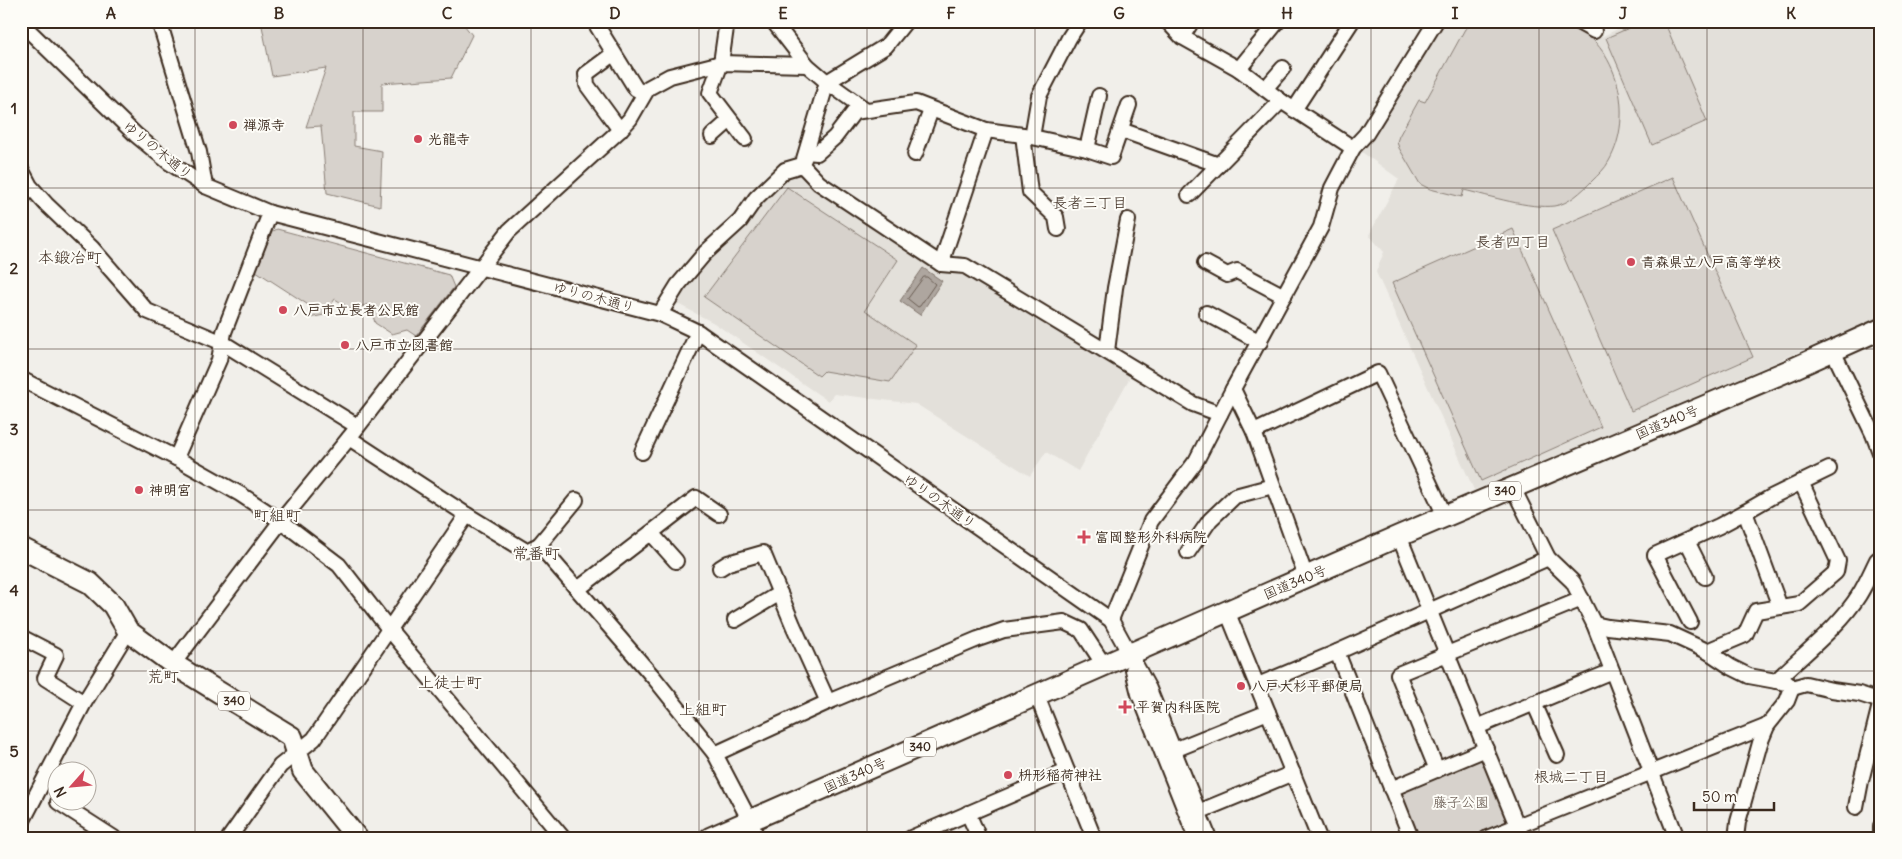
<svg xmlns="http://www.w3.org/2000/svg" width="1902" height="859" font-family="Delius,'Klee One',sans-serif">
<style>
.built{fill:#e3e0da}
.green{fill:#d7d2cc;stroke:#897e75}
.water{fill:#aea69f;stroke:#80746b}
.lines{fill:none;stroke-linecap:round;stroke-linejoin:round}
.shore{stroke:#695c52;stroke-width:1}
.minor-casing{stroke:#3b2a1e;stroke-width:18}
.highway-casing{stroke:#3b2a1e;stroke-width:24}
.minor{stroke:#fdfcf7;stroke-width:14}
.highway{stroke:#fdfcf7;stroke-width:20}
.grid{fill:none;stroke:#3b2a1e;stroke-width:1;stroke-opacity:0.55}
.poi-dot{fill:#d1495b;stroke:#fdfcf7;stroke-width:2}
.labels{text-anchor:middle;stroke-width:4;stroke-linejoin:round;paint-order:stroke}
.shield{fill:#fdfcf7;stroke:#75695f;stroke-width:1}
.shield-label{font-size:12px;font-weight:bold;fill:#3b2a1e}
.poi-label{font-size:14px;font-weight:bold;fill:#3b2a1e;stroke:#fdfcf7;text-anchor:start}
.street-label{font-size:14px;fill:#3b2a1e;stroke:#fdfcf7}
.park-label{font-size:14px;fill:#62544a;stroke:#fdfcf7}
.neighbourhood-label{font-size:15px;fill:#3b2a1e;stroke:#fdfcf7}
.quarter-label{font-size:16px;fill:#3b2a1e;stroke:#fdfcf7}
.neatline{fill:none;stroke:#3b2a1e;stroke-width:2}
.grid-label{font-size:16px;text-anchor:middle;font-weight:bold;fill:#3b2a1e}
</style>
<rect width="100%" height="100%" fill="#f1efea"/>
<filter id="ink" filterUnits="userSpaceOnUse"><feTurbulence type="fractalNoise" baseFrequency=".02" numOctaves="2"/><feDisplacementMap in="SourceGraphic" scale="10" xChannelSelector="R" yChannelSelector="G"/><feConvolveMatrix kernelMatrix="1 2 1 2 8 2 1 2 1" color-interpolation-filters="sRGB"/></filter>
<g filter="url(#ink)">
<g class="built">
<path d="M1441,21h4l11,7 10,-7h104l29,17 35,-17h31l3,5 11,-5h202v295l-264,115 -143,59 -98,-218 8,-20 -15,-17 30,-56 -40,-29z"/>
<path d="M801,170l141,98 27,2 158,99 2,10 -51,92 -32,-19 -16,24 -114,-72 -82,-10 -6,7 -114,-78 -38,-20 -1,-5 83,-96 33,-31z"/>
</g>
<g class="green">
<path d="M261,21h200l11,14 -21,43 -69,5v29h-28v34l28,5 -2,55 -53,-13 -6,-67 -15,1 20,-59 -54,8z"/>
<path d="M1478,21c16,0 81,-3 91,2 49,22 66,92 40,138 -4,8 -11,14 -17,20 -10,10 -23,23 -38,25 -24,3 -65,-10 -90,-16l-2,7 -32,-8 -10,-5 -21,-36 -2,-6 2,-6 20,-36 6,2 40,-73z"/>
<path d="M1645,21h19l43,100 -55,24 -46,-107z"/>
<path d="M1673,177l80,180 -122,54 -79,-181z"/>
<path d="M787,187l111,73 -33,50 51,35 -26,37 -66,-11 -5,5 -115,-79z"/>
<path d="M277,229l172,46 5,12 -38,49 -9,-6 -15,4 -17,-11 -5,-19 -19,5 -16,-10 -11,16 -15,3 4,-10 -57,-37 16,-39z"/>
<path d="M1513,229l88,198 -120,54 -89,-198z"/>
<path d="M1478,757l4,2 25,63c-12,21 -71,16 -92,16l-16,-48z"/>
</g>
<path class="water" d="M923,268l19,13 -22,34 -20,-14z"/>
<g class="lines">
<path class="shore" d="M924,277h3l8,7 -15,22 -2,1 -10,-8z"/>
<defs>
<g id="minor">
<path d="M159,21l40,131 6,34"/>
<path d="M594,21l42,68 8,4"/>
<path d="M727,21l-6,42 -11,30 35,46"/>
<path d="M773,21l34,44"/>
<path d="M1167,21l15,16 57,32 42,32 72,47"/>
<path d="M1576,21l18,10"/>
<path d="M21,23l115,112 34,28 35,23 65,27 390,101 38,18 413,288 38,69 60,149"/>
<path d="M1182,37l10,-16"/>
<path d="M613,54l-27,20 1,11 33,45"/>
<path d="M1239,69l39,-48"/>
<path d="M1265,89l18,-21"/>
<path d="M1294,110l58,-89"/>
<path d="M1121,130l98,35"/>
<path d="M1023,135l7,57 26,25 2,12"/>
<path d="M712,136l18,-16"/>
<path d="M1032,137l7,-41 30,-58 11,-17"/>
<path d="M1087,149l12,-53"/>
<path d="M807,152l10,1 18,-16 19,-25 62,-9 70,27 37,5 64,14 24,8 18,-52"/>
<path d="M915,154l16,-44"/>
<path d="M804,159l23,-77 59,-36 20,-25"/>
<path d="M802,165l17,18 122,81 24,2 228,138 27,10"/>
<path d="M21,169l9,17 16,18 46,44 55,63 76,32 134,83"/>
<path d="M1189,195l92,-94"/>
<path d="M1205,263l22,12 10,-4 47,25"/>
<path d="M941,264l45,-134"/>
<path d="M1206,313l54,29"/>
<path d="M660,314l18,-29 27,-32 35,-32 16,-23 29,-28 17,-5"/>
<path d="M1107,351l8,-63 13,-68"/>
<path d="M1833,351l40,83 8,21"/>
<path d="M21,379l155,79 64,36 41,27 58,44 50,64 174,209"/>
<path d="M1233,389l21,43 52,145"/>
<path d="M1254,432l124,-59 67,143"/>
<path d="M349,438l118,77 59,36 13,-6 116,134 60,75 35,67 7,17"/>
<path d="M642,452l56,-120"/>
<path d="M176,458l43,-98 5,-28 46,-119"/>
<path d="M1513,488l35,70 25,24 21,42 83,214"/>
<path d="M651,533l25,28"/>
<path d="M1399,536l123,302"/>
<path d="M1687,541l18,36"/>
<path d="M539,545l37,-45"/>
<path d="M1188,552l22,-32 25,-24 38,-10"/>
<path d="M720,568l8,-5 35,-10 30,72 35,77"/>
<path d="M578,589l118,-91 23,16"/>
<path d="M1780,607l-35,-95 26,-15 58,-28"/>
<path d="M1227,611l92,227"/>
<path d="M735,620l45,-27"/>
<path d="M1111,620l40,-99 45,-60 37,-72 88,-162 11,-39 21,-40 13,-14 70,-113"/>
<path d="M1690,622l-35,-67 64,-29 26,-14"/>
<path d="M1594,624l14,3 62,7 37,17 24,16 18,9 38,7 5,5 -5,13 -20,25 -7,17 -22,79 -2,16"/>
<path d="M21,637l35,18 -11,23 39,25"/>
<path d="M1707,651l38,-16 11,-24 43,-7 37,-32 2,-11 -37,-79"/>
<path d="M1337,652l74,186"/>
<path d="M173,664l108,-143 68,-83 160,-207 111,-101 10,-11 18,-31 22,-12 51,-13 86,2 20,17 39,28"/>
<path d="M1133,670l6,24 57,144"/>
<path d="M1776,681c26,-26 64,-55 83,-86 7,-11 12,-23 18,-35l4,-3"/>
<path d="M1258,685l79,-33 211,-94"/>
<path d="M1792,688l14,-4 26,6 27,4 22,7"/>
<path d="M1037,696l57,142"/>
<path d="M1534,703l23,52"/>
<path d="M1477,727l135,-56"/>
<path d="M1174,750l94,-38"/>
<path d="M715,754l113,-52 150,-63 26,-9 60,-8 17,8 23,35"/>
<path d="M1437,770l-39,-96 184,-75"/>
<path d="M1391,789l95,-40"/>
<path d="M58,802l56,36"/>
<path d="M1856,807l5,-26 20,-80"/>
<path d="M968,813l11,25"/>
<path d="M1191,815l102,-42"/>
<path d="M21,824l63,-121 44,-72"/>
<path d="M1881,826v11"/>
<path d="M229,838l51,-72 34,-27 153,-224"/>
<path d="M911,838l156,-67"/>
<path d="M1487,838l280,-112"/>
</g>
<g id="highway">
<path d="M21,548l69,35 23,22 15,26 45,33 119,73 11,34 54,67"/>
<path d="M710,838l689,-302 391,-166 91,-41"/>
</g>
</defs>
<use href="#minor" class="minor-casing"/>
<use href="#highway" class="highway-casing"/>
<use href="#minor" class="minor"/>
<use href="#highway" class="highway"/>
</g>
</g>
<path class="grid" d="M195,21v817M363,21v817M531,21v817M699,21v817M867,21v817M1035,21v817M1203,21v817M1371,21v817M1539,21v817M1707,21v817M21,188h1860M21,349h1860M21,510h1860M21,671h1860"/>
<g class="poi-dot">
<circle cx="233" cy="125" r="5"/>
<circle cx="418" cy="139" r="5"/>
<circle cx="1631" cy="262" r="5"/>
<circle cx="283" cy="310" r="5"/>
<circle cx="345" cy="345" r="5"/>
<circle cx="139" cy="490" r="5"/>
<path d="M1081.5 529.5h5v5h5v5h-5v5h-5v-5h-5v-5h5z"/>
<circle cx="1241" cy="686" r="5"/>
<path d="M1122.5 699.5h5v5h5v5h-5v5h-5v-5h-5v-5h5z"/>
<circle cx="1008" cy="775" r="5"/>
</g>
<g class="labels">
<g class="shield">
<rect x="1489" y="481.5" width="32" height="19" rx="4"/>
<rect x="218" y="691.5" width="32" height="19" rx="4"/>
<rect x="904" y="737.5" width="32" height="19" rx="4"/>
</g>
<g class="shield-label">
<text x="1505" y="495">340</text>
<text x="234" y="705">340</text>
<text x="920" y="751">340</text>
</g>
<g class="poi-label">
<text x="243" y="130">禅源寺</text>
<text x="428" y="144">光龍寺</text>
<text x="1641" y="267">青森県立八戸高等学校</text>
<text x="293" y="315">八戸市立長者公民館</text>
<text x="355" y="350">八戸市立図書館</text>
<text x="149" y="495">神明宮</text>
<text x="1095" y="542">富岡整形外科病院</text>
<text x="1251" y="691">八戸大杉平郵便局</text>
<text x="1136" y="712">平賀内科医院</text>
<text x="1018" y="780">枡形稲荷神社</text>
</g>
<g class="street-label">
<text transform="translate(158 150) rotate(39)" y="5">ゆりの木通り</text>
<text transform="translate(594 297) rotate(15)" y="5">ゆりの木通り</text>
<text transform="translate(1667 422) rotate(-23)" y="5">国道340号</text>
<text transform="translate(940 501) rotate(35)" y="5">ゆりの木通り</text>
<text transform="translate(1295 582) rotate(-23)" y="5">国道340号</text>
<text transform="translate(855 775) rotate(-24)" y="5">国道340号</text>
</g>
<g class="park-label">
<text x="1461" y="807">藤子公園</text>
</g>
<g class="neighbourhood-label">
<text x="1090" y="208">長者三丁目</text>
<text x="1513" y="247">長者四丁目</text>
<text x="1571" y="782">根城二丁目</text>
</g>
<g class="quarter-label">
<text x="70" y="263">本鍛冶町</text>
<text x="277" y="521">町組町</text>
<text x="536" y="559">常番町</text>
<text x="163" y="682">荒町</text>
<text x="450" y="688">上徒士町</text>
<text x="703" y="715">上組町</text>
</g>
</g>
<rect width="1902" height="859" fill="none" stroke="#fdfcf7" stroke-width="55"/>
<g transform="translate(72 786) rotate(243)"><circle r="24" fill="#fdfcf7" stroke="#afa8a0"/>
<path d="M0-4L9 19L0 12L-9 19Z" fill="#d1495b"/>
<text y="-8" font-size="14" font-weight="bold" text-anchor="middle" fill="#3b2a1e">N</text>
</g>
<path d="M1694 802v8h80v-8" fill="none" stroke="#3b2a1e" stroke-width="2.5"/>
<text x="1702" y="802" font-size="15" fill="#3b2a1e" stroke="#fdfcf7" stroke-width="4" paint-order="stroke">50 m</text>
<rect x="28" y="28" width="1846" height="804" class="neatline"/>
<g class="grid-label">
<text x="111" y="19">A</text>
<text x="279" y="19">B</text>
<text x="447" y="19">C</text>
<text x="615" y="19">D</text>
<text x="783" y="19">E</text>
<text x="951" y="19">F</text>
<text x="1119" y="19">G</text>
<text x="1287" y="19">H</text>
<text x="1455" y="19">I</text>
<text x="1623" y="19">J</text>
<text x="1791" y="19">K</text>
<text x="14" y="114">1</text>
<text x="14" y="274">2</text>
<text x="14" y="435">3</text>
<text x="14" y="596">4</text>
<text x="14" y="757">5</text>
</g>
</svg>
